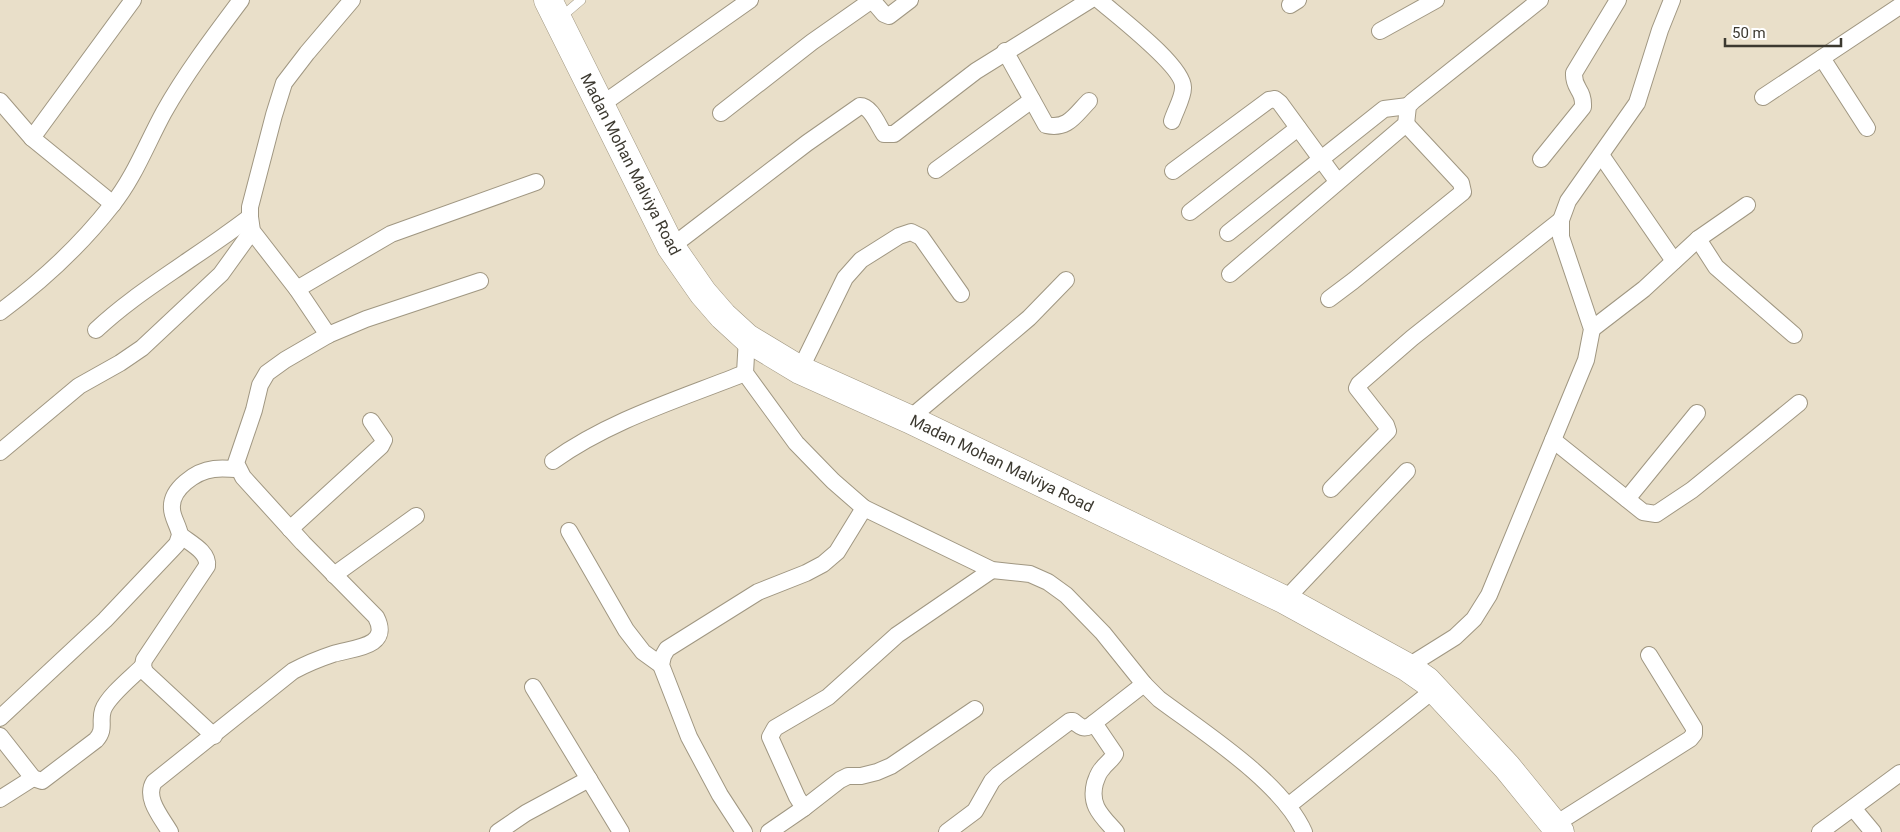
<svg xmlns="http://www.w3.org/2000/svg" width="1900" height="832" font-family="Roboto,sans-serif">
<style>
.lines{fill:none;stroke-linecap:round;stroke-linejoin:round}
.service-casing{stroke:#a09782;stroke-width:10}
.minor-casing{stroke:#a09782;stroke-width:18}
.trunk-casing{stroke:#a09782;stroke-width:29}
.service{stroke:#fff;stroke-width:9}
.minor{stroke:#fff;stroke-width:16}
.trunk{stroke:#fff;stroke-width:28}
.labels{text-anchor:middle;stroke-width:4;stroke-linejoin:round;paint-order:stroke}
.street-label{font-size:16px;fill:#3c3930;stroke:#fff}
</style>
<rect width="100%" height="100%" fill="#e9dfc9"/>
<g class="lines">
<defs>
<path id="service" d="M560,18l21,-18"/>
<g id="minor">
<path d="M872,0l12,14 5,2 21,-16"/>
<path d="M1099,0c17,15 86,67 84,88 0,10 -8,23 -11,33"/>
<path d="M1290,5l8,-5"/>
<path d="M1380,31l56,-31"/>
<path d="M1005,51l41,74c22,5 29,-10 43,-24"/>
<path d="M1822,58l45,70"/>
<path d="M1763,97l137,-91"/>
<path d="M0,101l32,37 81,66"/>
<path d="M601,105l149,-105"/>
<path d="M721,113l91,-71 60,-42"/>
<path d="M32,138l101,-138"/>
<path d="M1601,155l73,106"/>
<path d="M1541,159l42,-52c1,-18 -10,-18 -9,-34l44,-73"/>
<path d="M936,170l96,-70"/>
<path d="M1173,171l96,-71 6,-1 5,4 57,78"/>
<path d="M1190,212l108,-84"/>
<path d="M1228,233l156,-124 24,-3"/>
<path d="M1698,239l18,28 78,68"/>
<path d="M671,247l136,-104 53,-37c11,0 18,19 24,28h10l82,-63 114,-71"/>
<path d="M1230,274l176,-150 2,-18 5,-5 127,-101"/>
<path d="M297,289l94,-55 145,-52"/>
<path d="M1329,299l24,-18 110,-89 -2,-9 -55,-59"/>
<path d="M0,312c42,-31 80,-66 112,-107 22,-27 35,-62 52,-93 22,-39 50,-76 77,-112"/>
<path d="M1592,329l52,-40 54,-50 49,-34"/>
<path d="M96,330c30,-28 60,-47 93,-70 21,-14 41,-28 61,-43"/>
<path d="M328,335l-31,-46 -45,-58 -2,-14v-10l24,-92 10,-32 23,-30 45,-53"/>
<path d="M747,338l-2,35 51,70 37,38 31,27 128,62 38,4 18,8 18,13 37,38 41,51 15,15c44,33 123,83 145,133"/>
<path d="M800,370l45,-92 16,-18 38,-24 12,-4 10,5 40,57"/>
<path d="M909,419l120,-101 37,-38"/>
<path d="M1553,440l90,72 13,2 36,-24 107,-87"/>
<path d="M0,452l79,-66 41,-23 22,-15 79,-74 31,-43"/>
<path d="M553,461c57,-41 127,-62 192,-88"/>
<path d="M1331,489l57,-58 -2,-6 -29,-37 2,-4 53,-46 149,-118"/>
<path d="M1627,499l70,-86"/>
<path d="M290,529l91,-83 3,-6 -13,-19"/>
<path d="M569,531l57,99 17,22 18,13"/>
<path d="M180,535c10,8 29,17 27,31l-63,94 -1,6 2,6 69,64"/>
<path d="M334,575l82,-59"/>
<path d="M1285,600l122,-129"/>
<path d="M1407,667l48,-30 19,-18 15,-24 97,-235 6,-31 -31,-92v-17l7,-19 69,-98 23,-73 12,-30"/>
<path d="M533,687l88,145"/>
<path d="M0,718l105,-98 72,-76 3,-9c-1,-8 -8,-18 -8,-26 -2,-20 24,-38 42,-40 8,-1 16,0 24,0"/>
<path d="M1094,723l21,31c-4,7 -9,9 -13,15 -4,4 -5,9 -7,14 -6,23 7,33 21,49"/>
<path d="M0,736l33,42 9,3 54,-41c10,-11 3,-18 7,-30 5,-14 29,-33 40,-44"/>
<path d="M0,799l33,-21"/>
<path d="M1288,806l147,-117"/>
<path d="M804,808l36,-28 8,-4h13l16,-4 14,-6 84,-57"/>
<path d="M1853,808l20,24"/>
<path d="M1554,825l136,-86 4,-5v-6l-45,-73"/>
<path d="M170,832c-8,-14 -26,-34 -16,-50l139,-111c13,-7 25,-12 40,-17 18,-6 59,-6 43,-37l-73,-74 -60,-66 -7,-14 18,-53 6,-25 7,-12 18,-13 43,-25 38,-16 114,-38"/>
<path d="M498,832l28,-19 63,-34"/>
<path d="M744,832l-24,-37 -31,-58 -28,-72 2,-9 4,-7 91,-57 48,-19 17,-9 14,-12 27,-44"/>
<path d="M769,832l35,-24 -7,-11 -27,-60 5,-9 53,-31 69,-62 95,-65"/>
<path d="M947,832l28,-21 17,-30 6,-6 72,-54h3c6,4 9,9 17,5l54,-42"/>
<path d="M1820,832l80,-59"/>
</g>
<path id="trunk" d="M548,0l123,247 32,46 20,23 24,22 53,32 109,49 376,181 122,67 20,14 80,86 53,65"/>
</defs>
<use href="#service" class="service-casing"/>
<use href="#minor" class="minor-casing"/>
<use href="#trunk" class="trunk-casing"/>
<use href="#service" class="service"/>
<use href="#minor" class="minor"/>
<use href="#trunk" class="trunk"/>
</g>
<g class="labels">
<g class="street-label">
<text transform="translate(631 164) rotate(63)" y="6">Madan Mohan Malviya Road</text>
<text transform="translate(1002 463) rotate(26)" y="6">Madan Mohan Malviya Road</text>
</g>
</g>
<path d="M1725 38v8h116v-8" fill="none" stroke="#3c3930" stroke-width="2.5"/>
<text x="1732" y="38" font-size="15" fill="#3c3930" stroke="#ffffff" stroke-width="4" paint-order="stroke">50 m</text>
</svg>
